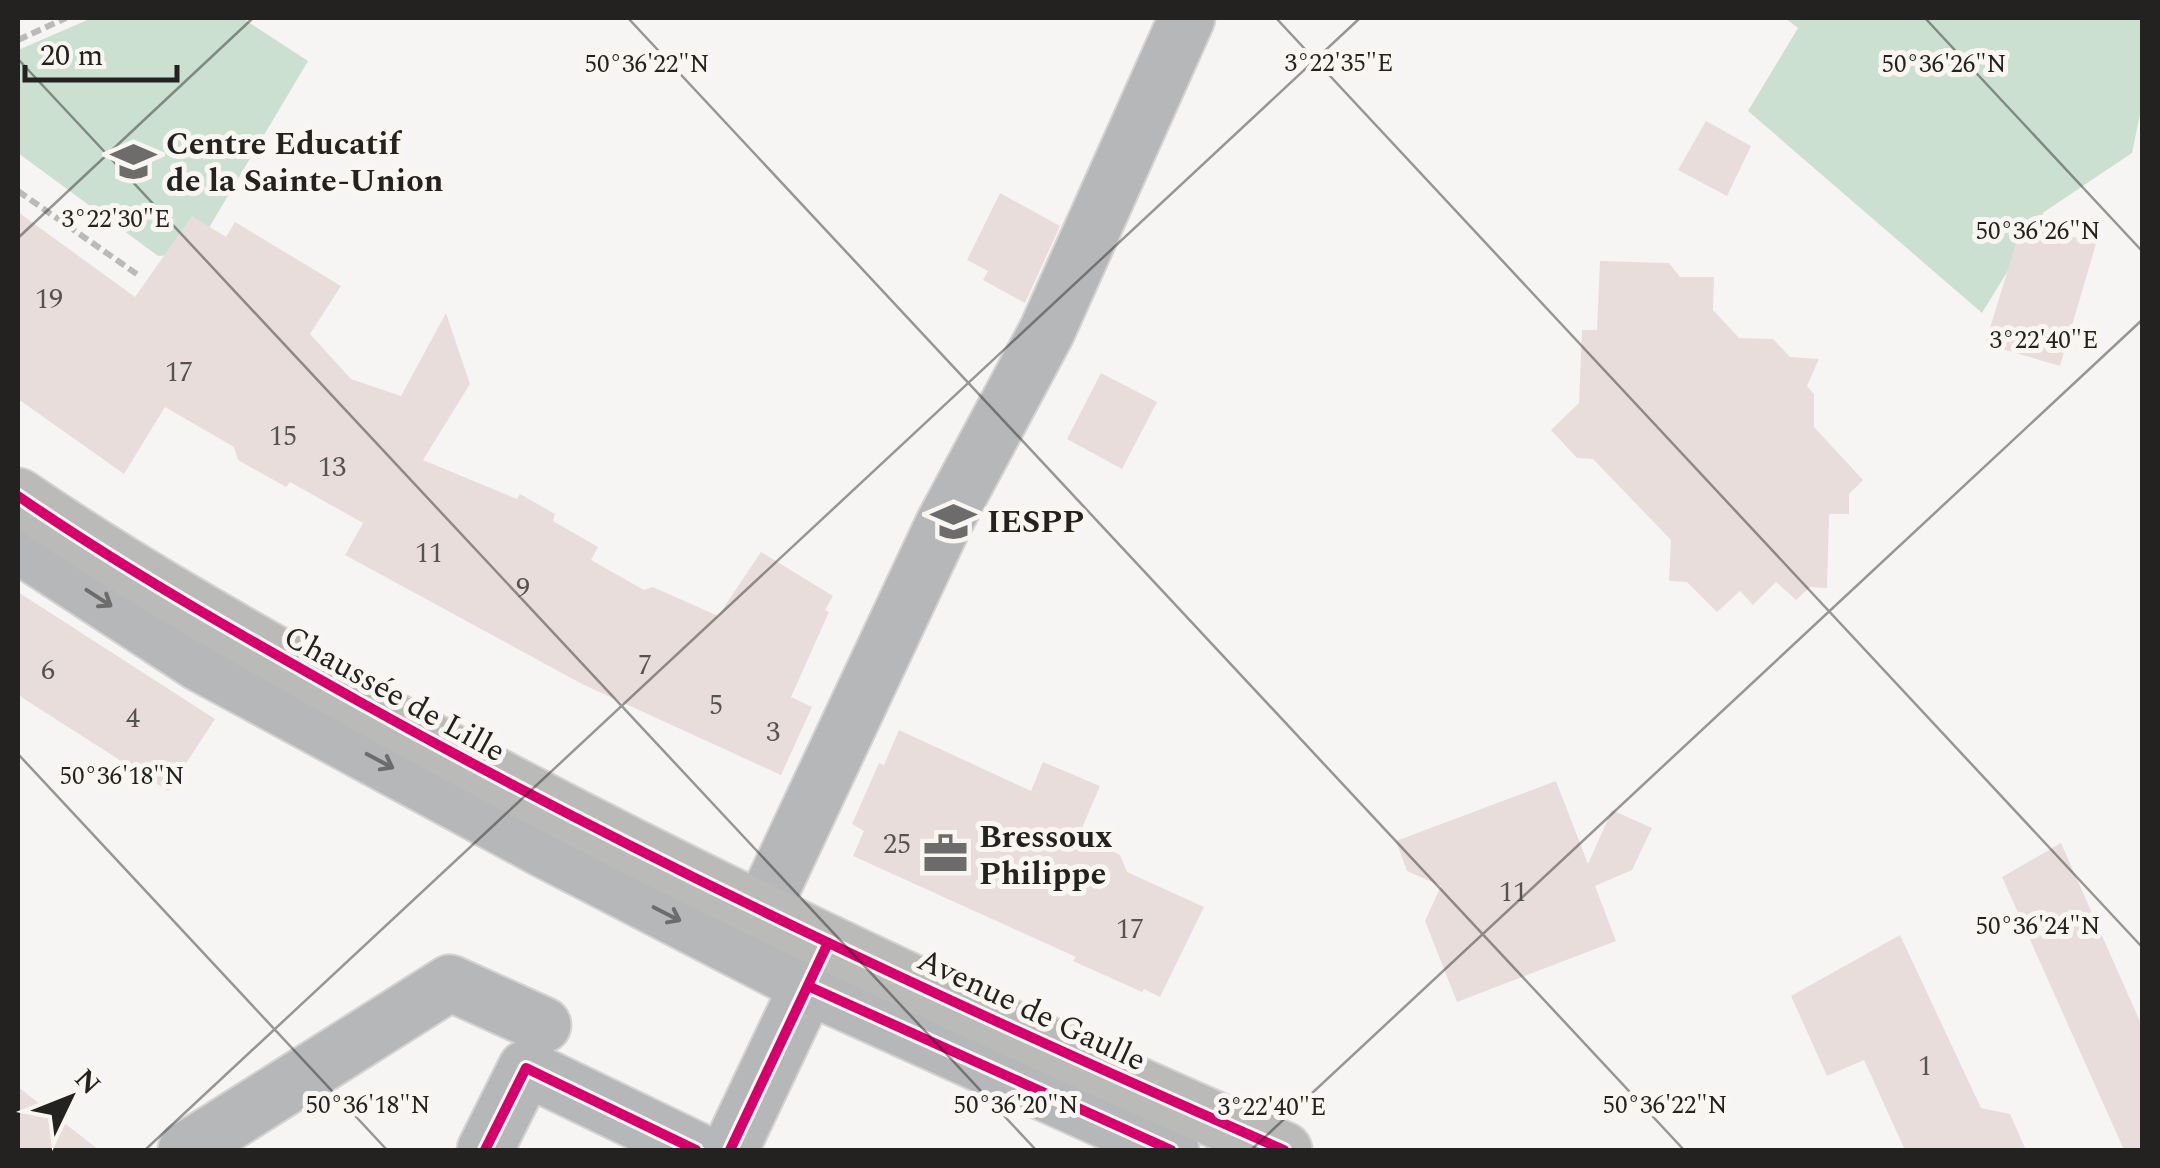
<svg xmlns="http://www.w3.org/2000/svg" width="2160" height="1168" font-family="Spectral,serif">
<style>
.green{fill:#cce0d1}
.building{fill:#e8dddb}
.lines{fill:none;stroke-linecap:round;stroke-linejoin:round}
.minor-casing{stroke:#d4d3d2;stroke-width:59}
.major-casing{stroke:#d4d3d2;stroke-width:59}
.path{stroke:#babab8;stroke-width:6;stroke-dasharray:10 5;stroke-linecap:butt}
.minor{stroke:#b6b7b8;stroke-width:55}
.major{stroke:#babab8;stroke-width:55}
.cycleway-casing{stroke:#f9f6f1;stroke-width:16}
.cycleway{stroke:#d6006c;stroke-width:10}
.oneway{stroke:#6c6c6c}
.ticks{fill:none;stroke:#232220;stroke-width:2.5;stroke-opacity:0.45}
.labels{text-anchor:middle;stroke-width:10;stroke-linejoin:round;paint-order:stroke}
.number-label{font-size:28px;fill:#555250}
.poi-label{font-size:32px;font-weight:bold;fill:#232220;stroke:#f9f6f1;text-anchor:start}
.street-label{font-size:32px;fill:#232220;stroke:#f9f6f1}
.ticks-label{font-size:25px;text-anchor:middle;fill:#232220;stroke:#f9f6f1;stroke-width:10;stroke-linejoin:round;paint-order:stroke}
</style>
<rect width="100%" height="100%" fill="#f7f5f3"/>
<g class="green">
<path d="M92,18h150l66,43 -114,192 -36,3 -140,-103v-103z"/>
<path d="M1785,18h357v87l-10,48 -88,59 -62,101 -234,-202 50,-83z"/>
</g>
<g class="building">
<path d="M1706,121l45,25 -24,50 -49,-26z"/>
<path d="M1000,193l60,33 -35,77 -42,-23 5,-9 -21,-11z"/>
<path d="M18,212l117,85 57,-81 34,21 9,-15 106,64 -31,48 41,45 50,17 45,-83 24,71 -47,76 94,39 3,-5 35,20 -2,7 45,26 -7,13 53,30 9,-3 65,29 43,-64 72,44 -8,14 4,2 -38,85 21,10 -31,68 -199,-91 -237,-129 18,-32 -73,-41 -4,5 -48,-27 -4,-13 -69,-40 -41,67 -106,-75z"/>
<path d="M2023,221l73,23 -36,122 -75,-22z"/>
<path d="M1600,261l69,2 11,14h34l-1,33 26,28 34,1 17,18 29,2 -12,27 7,8v33l49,53 -14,14v20h-20l-2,74 -17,-1 -14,13 -20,-18 -23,23 -13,-14 -23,21 -30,-30 -18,-1 2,-41 -78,-81 -16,-1 -26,-28 28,-27 3,-73h15z"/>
<path d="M1101,373l56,29 -35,67 -55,-30z"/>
<path d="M18,592l197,127 -47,72 -150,-96z"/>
<path d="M899,730l132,61 12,-29 57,24 -21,49 41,20 7,17 77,35 -44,90 -16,-8 -2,3 -69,-31 3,-4 -223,-101 11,-25 -12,-7 27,-61 5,2z"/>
<path d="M1556,781l32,83 24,-54 40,18 -20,42 -37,16 21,55 -159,61 -32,-81 16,-35 -34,-15 -11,-30z"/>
<path d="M2061,843l81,183v124h-18l-122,-273z"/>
<path d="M1900,935l81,173 29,6 16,36h-121l-41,-90 -37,16 -36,-80z"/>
<path d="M18,1087l81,63h-81z"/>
</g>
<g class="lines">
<defs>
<g id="minor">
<path d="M18,545l181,118 344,186 265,137 363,164"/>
<path d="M762,910l181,-385 104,-194 140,-313"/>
<path d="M186,1150l264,-167 93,42"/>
<path d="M485,1150l41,-82 170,82"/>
<path d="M730,1150l93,-196"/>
</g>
<path id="major" d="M18,496c109,75 226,141 342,206 299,167 611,311 924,448"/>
</defs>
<use href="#minor" class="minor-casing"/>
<use href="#major" class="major-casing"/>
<g class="path">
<path d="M18,40l48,-22"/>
<path d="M18,191l123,86"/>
</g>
<use href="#minor" class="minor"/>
<use href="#major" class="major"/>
<defs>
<g id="cycleway">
<path d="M18,496c109,75 226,141 342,206 299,167 611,311 924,448"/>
<path d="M808,986l363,164"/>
<path d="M485,1150l41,-82 170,82"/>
<path d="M730,1150l98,-207"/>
</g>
</defs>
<use href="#cycleway" class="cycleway-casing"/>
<use href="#cycleway" class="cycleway"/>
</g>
<defs><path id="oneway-shaft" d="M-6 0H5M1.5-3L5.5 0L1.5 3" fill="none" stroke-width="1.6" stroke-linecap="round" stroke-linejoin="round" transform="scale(2.5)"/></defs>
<g class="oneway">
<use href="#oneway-shaft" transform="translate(99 598) rotate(33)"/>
<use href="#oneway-shaft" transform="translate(380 761) rotate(28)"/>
<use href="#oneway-shaft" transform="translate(667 914) rotate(27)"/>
</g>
<path class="ticks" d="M628,18l1056,1132M1276,18l866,929M1925,18l217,233M18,59l1018,1091M18,238l235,-220M18,754l369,396M145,1150l1215,-1132M1251,1150l891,-830"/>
<defs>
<symbol id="school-bare" viewBox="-9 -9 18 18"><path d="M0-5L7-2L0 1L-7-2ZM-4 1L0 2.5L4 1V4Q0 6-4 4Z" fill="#6d6c6a" stroke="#f9f6f1" stroke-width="2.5" paint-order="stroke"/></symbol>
<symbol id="office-bare" viewBox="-9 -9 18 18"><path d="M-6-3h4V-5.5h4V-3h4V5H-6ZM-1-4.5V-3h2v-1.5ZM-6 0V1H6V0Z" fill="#6d6c6a" stroke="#f9f6f1" stroke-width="2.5" paint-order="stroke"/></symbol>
</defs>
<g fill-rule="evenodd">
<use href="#school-bare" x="102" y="130" width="63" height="63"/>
<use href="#school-bare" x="922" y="490" width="63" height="63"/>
<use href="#office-bare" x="914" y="822" width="63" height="63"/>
</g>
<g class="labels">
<g class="number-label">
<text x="49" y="308">19</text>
<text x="179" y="381">17</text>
<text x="283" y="445">15</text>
<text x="332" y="476">13</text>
<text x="429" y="562">11</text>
<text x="523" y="597">9</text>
<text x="645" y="674">7</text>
<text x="48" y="679">6</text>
<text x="716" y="714">5</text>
<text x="133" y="727">4</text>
<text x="773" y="741">3</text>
<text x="897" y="853">25</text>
<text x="1513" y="901">11</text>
<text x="1130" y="938">17</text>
<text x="1925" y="1075">1</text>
</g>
<g class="poi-label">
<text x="166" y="154">Centre Educatif<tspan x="166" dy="37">de la Sainte-Union</tspan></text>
<text x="987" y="532">IESPP</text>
<text x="979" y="847">Bressoux<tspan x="979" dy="37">Philippe</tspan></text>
</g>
<g class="street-label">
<text transform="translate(395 693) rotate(29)" y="11">Chaussée de Lille</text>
<text transform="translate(1032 1009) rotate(25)" y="11">Avenue de Gaulle</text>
</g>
</g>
<g class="ticks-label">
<text x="1339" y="71">3°22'35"E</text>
<text x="647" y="72">50°36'22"N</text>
<text x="1944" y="72">50°36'26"N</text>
<text x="116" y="227">3°22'30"E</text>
<text x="2038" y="239">50°36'26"N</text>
<text x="2044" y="348">3°22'40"E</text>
<text x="122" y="784">50°36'18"N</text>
<text x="2038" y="934">50°36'24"N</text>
<text x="368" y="1113">50°36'18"N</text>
<text x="1016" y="1113">50°36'20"N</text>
<text x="1665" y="1113">50°36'22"N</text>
<text x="1272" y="1115">3°22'40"E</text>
</g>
<rect width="2160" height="1168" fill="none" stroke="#232220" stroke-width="40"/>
<g transform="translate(70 1098) rotate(47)" stroke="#f9f6f1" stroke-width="8" paint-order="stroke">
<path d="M0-8L18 38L0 25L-18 38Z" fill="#232220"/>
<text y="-15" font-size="28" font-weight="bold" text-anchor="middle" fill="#232220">N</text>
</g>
<path d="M25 65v15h152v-15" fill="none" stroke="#232220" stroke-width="5"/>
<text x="40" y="65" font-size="30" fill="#232220" stroke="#f9f6f1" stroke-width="8" paint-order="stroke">20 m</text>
</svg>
